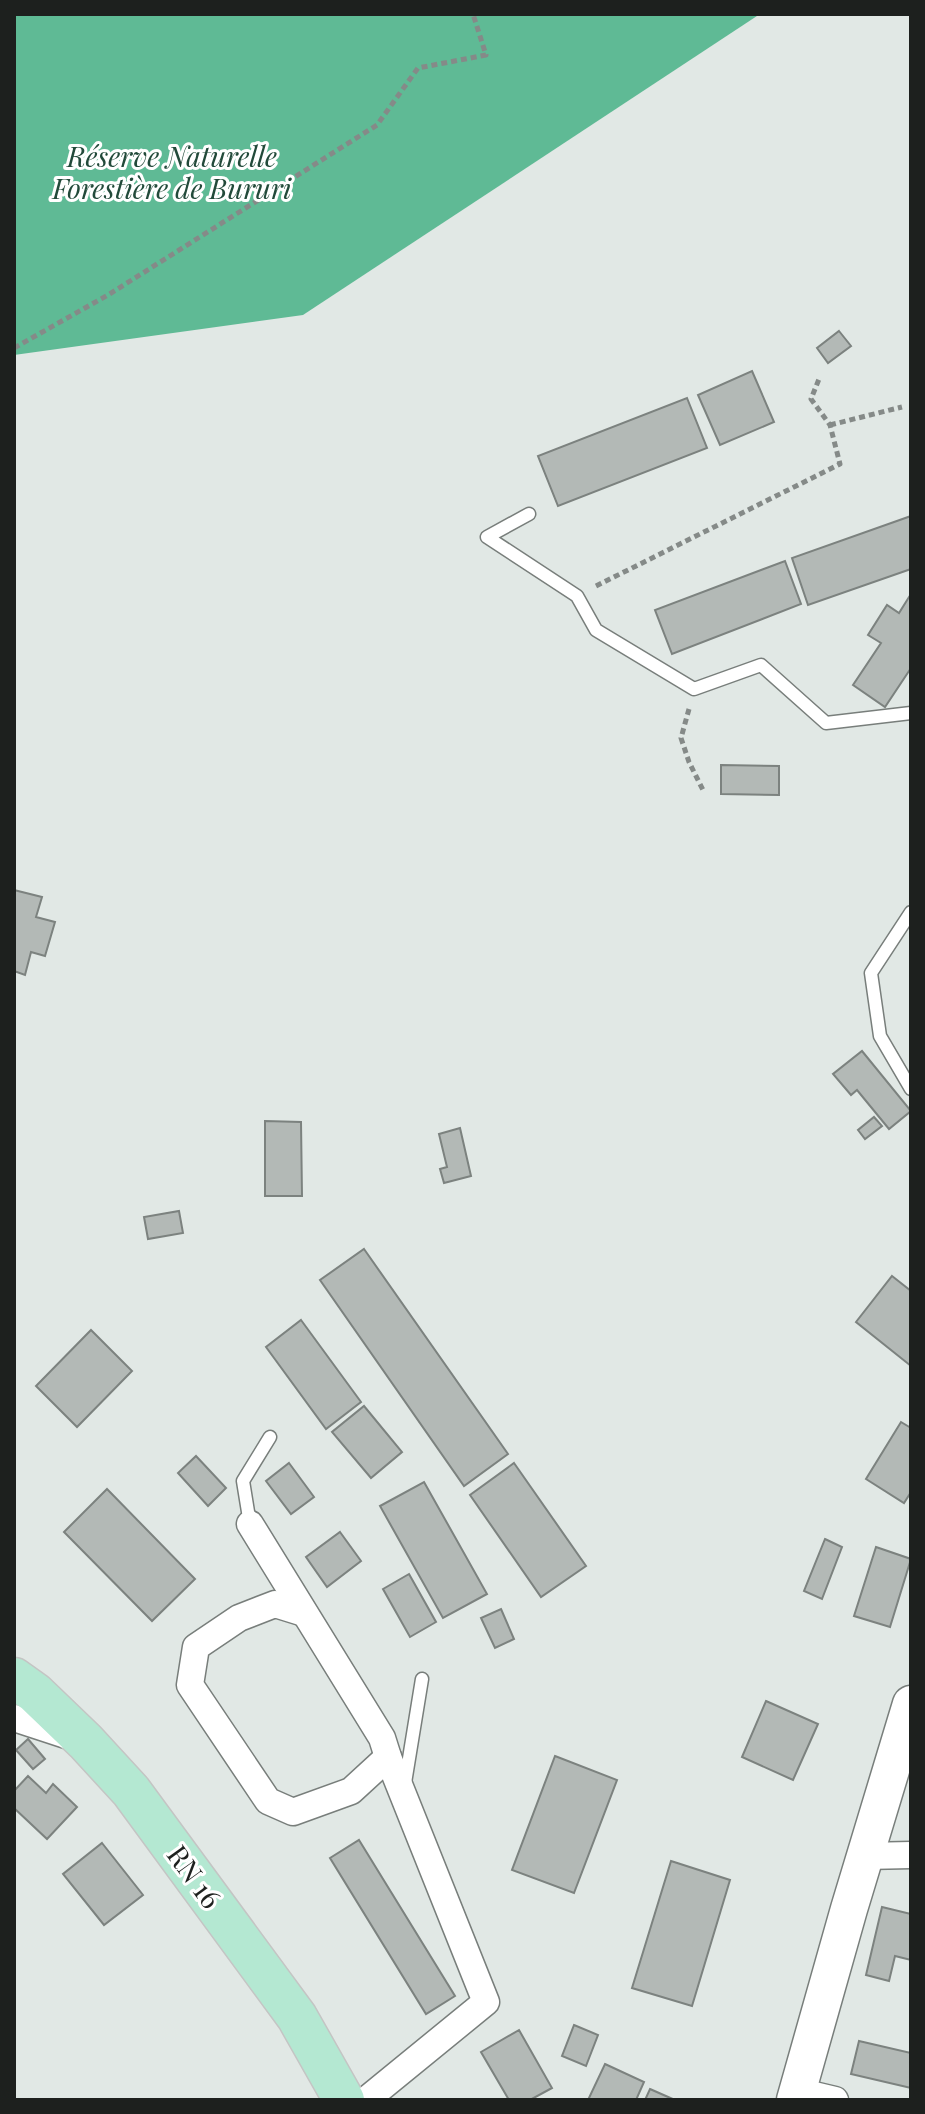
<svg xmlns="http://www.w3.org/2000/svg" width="925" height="2114" font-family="'Playfair Display',serif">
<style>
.forest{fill:#5fba95}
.building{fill:#b3b9b6;stroke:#7c827f;stroke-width:2}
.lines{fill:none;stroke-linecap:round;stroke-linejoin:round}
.lane-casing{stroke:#787e7b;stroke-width:15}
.street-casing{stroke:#787e7b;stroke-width:29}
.secondary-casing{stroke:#787e7b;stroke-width:39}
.primary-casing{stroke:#c4c5c4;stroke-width:43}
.path{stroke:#858a88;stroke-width:5;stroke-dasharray:6 4;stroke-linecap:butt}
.lane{stroke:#fff;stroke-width:12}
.street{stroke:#fff;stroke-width:26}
.secondary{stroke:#fff;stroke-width:36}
.primary{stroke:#b4e8d2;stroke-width:40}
.labels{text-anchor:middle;stroke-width:6;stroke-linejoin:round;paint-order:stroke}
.park-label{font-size:28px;font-style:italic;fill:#224a3a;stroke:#fff}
.street-label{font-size:28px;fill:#1d201e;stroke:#fff}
</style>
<rect width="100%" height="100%" fill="#e1e8e5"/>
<path class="forest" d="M14,14h746l-457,301 -289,40z"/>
<g class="building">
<path d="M839,331l12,15 -23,17 -11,-15z"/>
<path d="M752,371l22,51 -54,23 -22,-50z"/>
<path d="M687,398l20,50 -149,58 -20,-50z"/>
<path d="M911,516v53l-103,36 -16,-47z"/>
<path d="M785,561l16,43 -129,50 -17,-44z"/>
<path d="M909,597l2,2v69l-26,39 -32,-22 28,-42 -13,-8 19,-30 12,8z"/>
<path d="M721,765l58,1v29l-58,-1z"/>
<path d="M14,890l28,7 -6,20 19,5 -10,34 -14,-4 -6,23 -11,-4z"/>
<path d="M862,1051l49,60 -22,18 -32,-39 -6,5 -18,-21z"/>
<path d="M874,1117l8,9 -17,13 -7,-9z"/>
<path d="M265,1121l36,1 1,74h-37z"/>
<path d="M460,1128l11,48 -27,7 -4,-14 7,-2 -8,-33z"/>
<path d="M179,1211l4,22 -35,6 -4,-22z"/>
<path d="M364,1249l144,205 -44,32 -144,-206z"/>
<path d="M892,1276l19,15v75l-55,-44z"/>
<path d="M301,1320l60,82 -35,27 -60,-82z"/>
<path d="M91,1330l41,41 -55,56 -41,-41z"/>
<path d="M364,1406l38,46 -31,26 -39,-46z"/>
<path d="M901,1422l10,6v64l-7,11 -38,-24z"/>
<path d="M196,1456l30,32 -18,18 -30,-33z"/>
<path d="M289,1463l25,34 -23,17 -25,-33z"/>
<path d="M514,1463l72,103 -45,31 -71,-102z"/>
<path d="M424,1482l63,112 -44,24 -63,-112z"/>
<path d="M107,1489l88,90 -43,42 -88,-89z"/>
<path d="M340,1532l21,29 -34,26 -21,-30z"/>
<path d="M825,1539l17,8 -20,52 -18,-8z"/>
<path d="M876,1547l35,12 -21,68 -36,-11z"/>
<path d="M409,1574l27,48 -26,15 -27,-48z"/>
<path d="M501,1609l13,30 -19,9 -14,-30z"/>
<path d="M766,1701l52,23 -25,56 -51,-23z"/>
<path d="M28,1739l17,20 -12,10 -17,-19z"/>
<path d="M555,1756l62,24 -43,113 -62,-23z"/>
<path d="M28,1776l18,17 7,-9 24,23 -30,32 -33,-31v-17z"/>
<path d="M359,1840l96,156 -29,18 -96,-156z"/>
<path d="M102,1843l41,52 -39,30 -41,-51z"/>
<path d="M671,1861l59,19 -38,126 -60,-18z"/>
<path d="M882,1907l29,7v46l-16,-4 -6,25 -23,-6z"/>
<path d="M574,2025l24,10 -12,31 -24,-10z"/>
<path d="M519,2030l33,58 -22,12h-21l-28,-48z"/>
<path d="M859,2041l52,12v35l-60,-14z"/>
<path d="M605,2064l39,18 -8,18h-48z"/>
<path d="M650,2089l25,11h-30z"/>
</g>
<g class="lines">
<defs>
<g id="lane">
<path d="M529,514l-42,23 90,59 19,34 98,59 67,-24 65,58 85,-10"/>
<path d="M911,912l-40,61 9,63 31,53"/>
<path d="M250,1524l-7,-43 27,-44"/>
<path d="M405,1783l17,-104"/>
</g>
<g id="street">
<path d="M250,1524l132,214 6,19 98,245 -120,98"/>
<path d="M304,1613l-29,-9 -36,14 -43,29 -6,38 78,116 25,11 58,-21 37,-34"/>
<path d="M14,1718l61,20"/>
<path d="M865,1856l46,-1"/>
<path d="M797,2091l38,9"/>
</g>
<path id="secondary" d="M795,2100l54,-191 62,-205"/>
<path id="primary" d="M14,1678l21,15 51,49 45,49 166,226 47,83"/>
</defs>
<use href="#lane" class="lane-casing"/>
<use href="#street" class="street-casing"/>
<use href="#secondary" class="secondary-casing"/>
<use href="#primary" class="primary-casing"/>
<g class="path">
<path d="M14,348l94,-53 269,-170 41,-57 68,-13 -13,-41"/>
<path d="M830,425l72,-18"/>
<path d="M596,586l244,-122 -10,-39 -19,-26 8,-20"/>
<path d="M689,709l-8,29 8,24 14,28"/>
</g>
<use href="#lane" class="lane"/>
<use href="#street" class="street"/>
<use href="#secondary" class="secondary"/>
<use href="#primary" class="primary"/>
</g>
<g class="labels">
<g class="park-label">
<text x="172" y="167">Réserve Naturelle<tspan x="172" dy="32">Forestière de Bururi</tspan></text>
</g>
<g class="street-label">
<text transform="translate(194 1877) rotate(54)" y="10">RN 16</text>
</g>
</g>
<rect width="925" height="2114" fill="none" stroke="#1d201e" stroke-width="32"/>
</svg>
